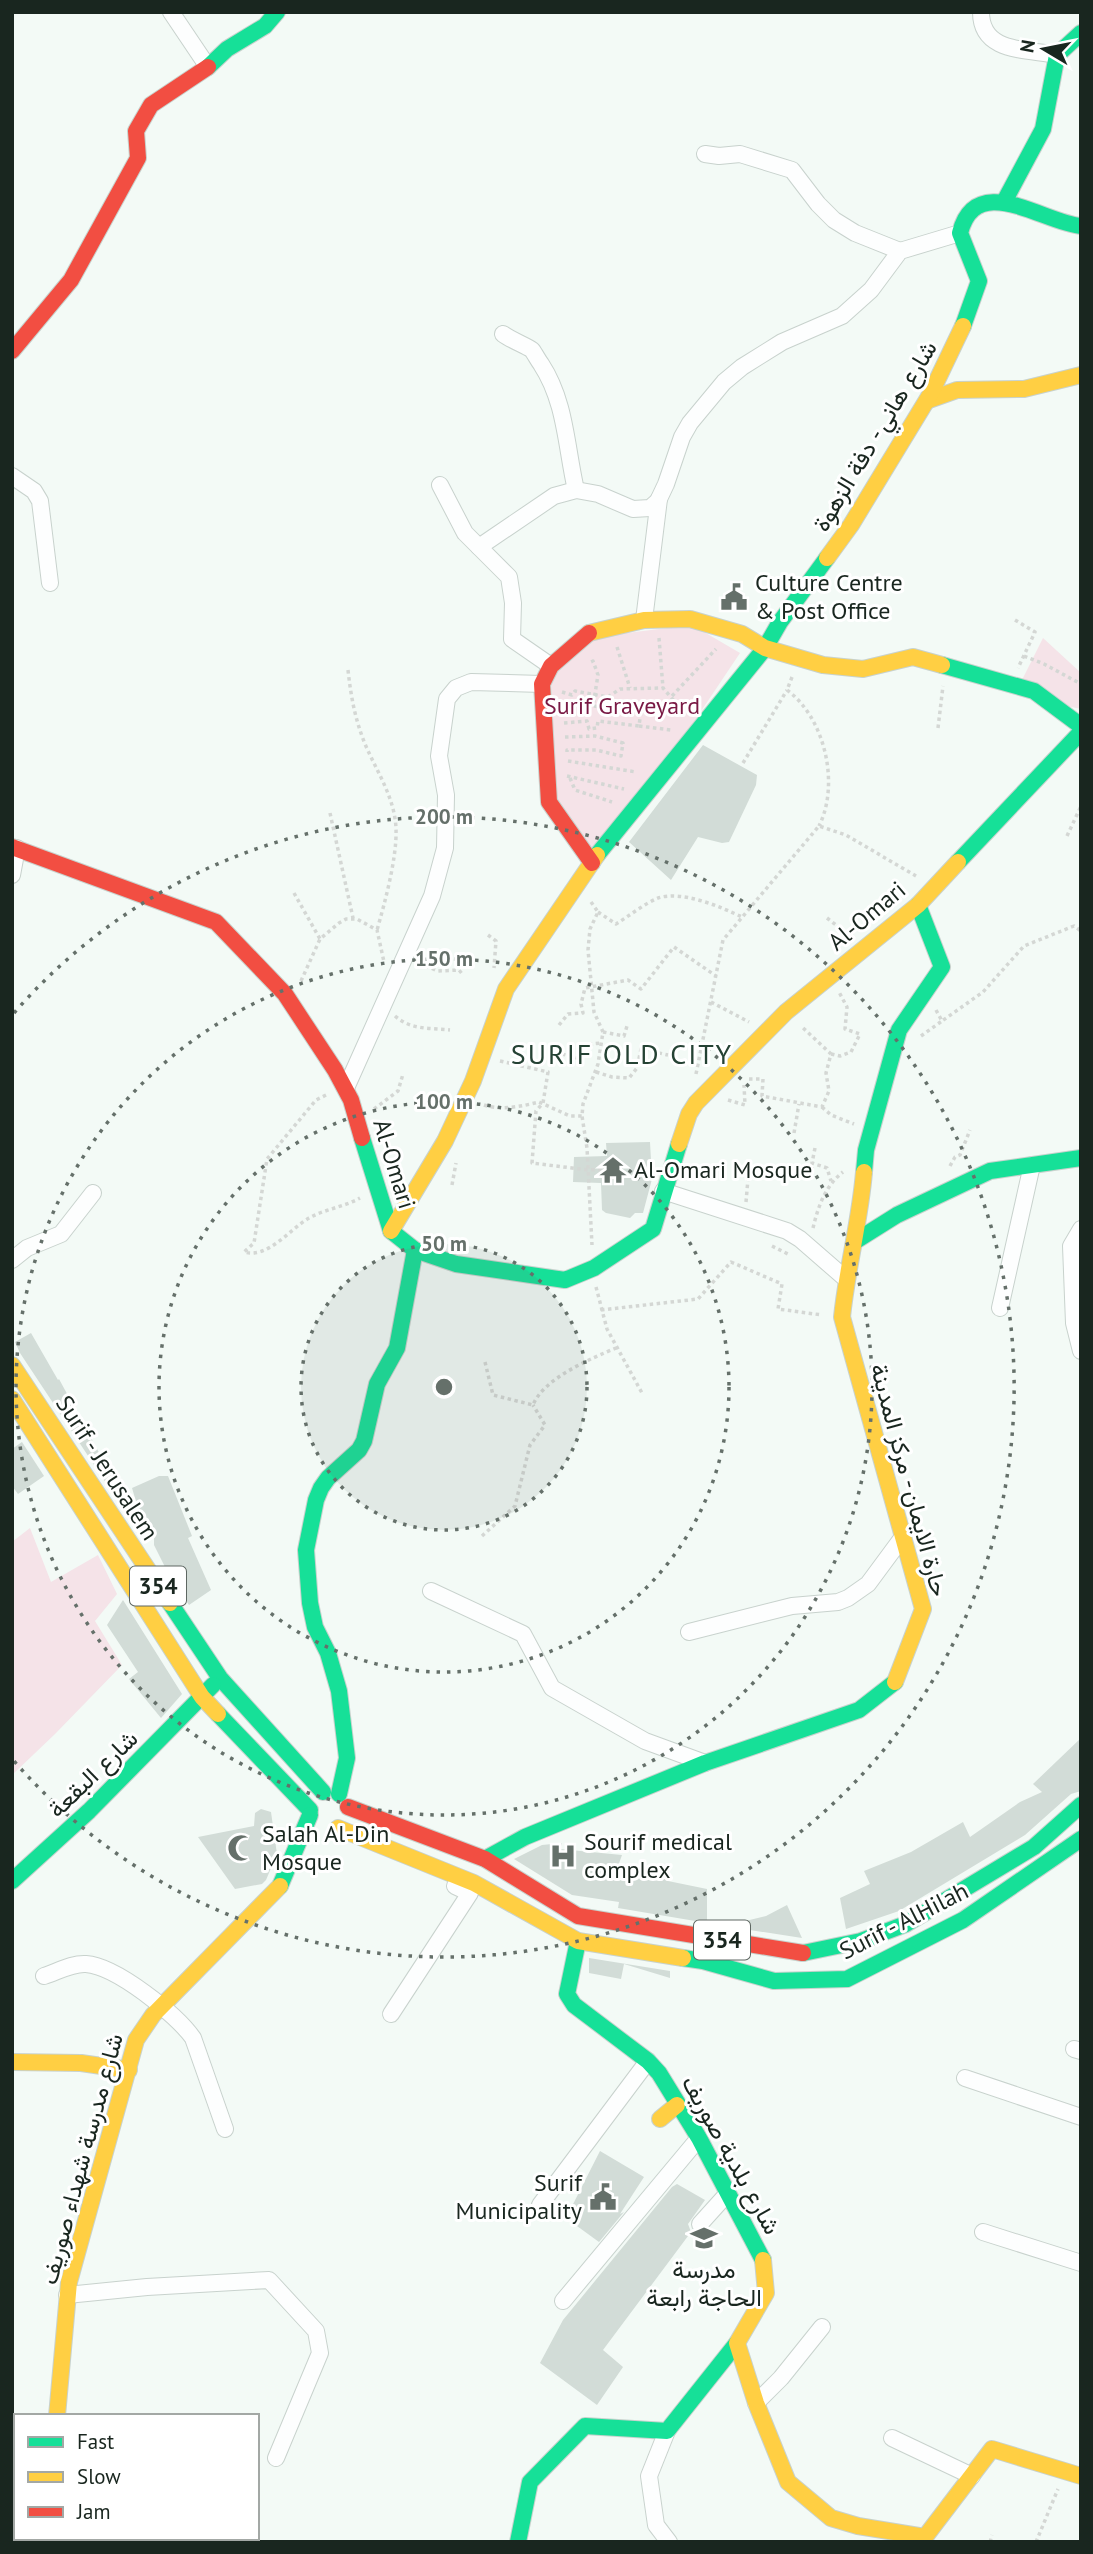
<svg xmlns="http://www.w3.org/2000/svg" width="1093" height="2554" font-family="'PT Sans',Vazirmatn,sans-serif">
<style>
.green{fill:#f5e3e8}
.building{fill:#d2dcd7}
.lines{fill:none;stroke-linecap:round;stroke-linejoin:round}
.street-casing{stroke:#c8d2cd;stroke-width:18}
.fast-casing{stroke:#c8d2cd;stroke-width:18}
.slow-casing{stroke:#c8d2cd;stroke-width:18}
.jam-casing{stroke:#c8d2cd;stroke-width:18}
.path{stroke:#d4d7d4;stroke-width:3.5;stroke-dasharray:3.5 3.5;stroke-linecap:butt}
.street{stroke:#fdfefe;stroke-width:16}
.fast{stroke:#16e098;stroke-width:16}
.slow{stroke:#ffcf43;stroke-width:16}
.jam{stroke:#f24e42;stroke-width:16}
.ring{fill:none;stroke:#65706a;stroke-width:3.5;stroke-dasharray:3.5 7}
.labels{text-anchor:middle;stroke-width:6;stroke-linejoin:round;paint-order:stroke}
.shield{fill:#fff;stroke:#5e6762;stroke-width:2}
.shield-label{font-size:23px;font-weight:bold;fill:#19261f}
.street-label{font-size:24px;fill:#19261f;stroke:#fff}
.poi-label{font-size:24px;fill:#19261f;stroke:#fff;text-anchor:start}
.park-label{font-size:24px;fill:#791944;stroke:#fff}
.quarter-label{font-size:28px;letter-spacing:2px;fill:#254234;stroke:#fff}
.centre{fill:#65706a;stroke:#fff;stroke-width:3.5}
.ring-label{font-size:21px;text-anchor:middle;font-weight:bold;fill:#65706a;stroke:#fff;stroke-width:6;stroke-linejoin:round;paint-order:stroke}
</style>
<rect width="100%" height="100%" fill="#f3faf6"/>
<g class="green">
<path d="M692,625l48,28 -140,209 -45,-62 -4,-123 43,-40z"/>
<path d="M1043,638l38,35v36l-14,-3 -46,-24z"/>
<path d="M30,1528l21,54 47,-27 19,39 -22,27 27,44 -67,69 -43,41v-233z"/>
</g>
<g class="building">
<path d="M703,745l54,30 -1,10 -27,57 -7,1 -24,-6 -27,43 -42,-38z"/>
<path d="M650,1142l2,37 -9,34h-8l-5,5 -24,-5 -4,-3 -1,-27 -28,-1 1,-25 33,-1 -1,-13z"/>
<path d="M31,1333l27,47 1,-1 57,105 -8,2 -88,-133 -5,-11z"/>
<path d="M22,1442l22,34 -26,18 -6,-8v-37z"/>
<path d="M159,1476h9l24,60 -4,2 23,52 -22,15 -20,-30 -15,-30v-9l-8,-1 -14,-47z"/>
<path d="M123,1600l59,94 -21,24 -32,-39 9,-7 -31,-47z"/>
<path d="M1081,1738v53l-10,3 -46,41 -126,76 -53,18 -6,-31 30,-14 -6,-13 47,-19 52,-30 7,15 50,-35 22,-10 -9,-8z"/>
<path d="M261,1809l10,3 6,42 -11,26 -4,4 -27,5 -37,-52 56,-11 1,-13z"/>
<path d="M562,1843l-2,6 62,6 -5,14 52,4 -1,8 39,8v34l-89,-15 1,-6 -47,-7 -58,-36 28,-14z"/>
<path d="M787,1905l15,33 -65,-10v-5l29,-7z"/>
<path d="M589,1958l81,13v7l-46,-14 -3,15 -32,-6z"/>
<path d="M600,2151l44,26 -24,37 4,-2 -25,30 -33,-24z"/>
<path d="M677,2184l28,16 -17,24 3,8 -88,118 20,17 -26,38 -57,-42 23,-43 109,-133z"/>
</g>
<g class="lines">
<defs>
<g id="street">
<path d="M171,12l37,55"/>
<path d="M981,12c0,41 45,37 76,43"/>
<path d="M705,154l14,2 21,-2 52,16 26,34 16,16 21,13 45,18"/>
<path d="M503,334c8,6 24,12 29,16 3,4 6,10 9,14 25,38 25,83 35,126"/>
<path d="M12,476l22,15 6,10 10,82"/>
<path d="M440,485l25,48 44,44 4,26 -1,36 39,27"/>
<path d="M479,547l75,-51 22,-6 22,4 35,15 17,-1 8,-7 8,-17 16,-47 8,-14 34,-41 18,-15 40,-25 60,-26 29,-26 29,-39 60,-18"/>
<path d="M644,620l15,-121"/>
<path d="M12,875l5,-27"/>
<path d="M346,1088l86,-192 13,-48 1,-53 -7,-39 8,-57 9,-11 15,-6 71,2"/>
<path d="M663,1191l124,40 13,8 46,40"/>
<path d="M1081,1229l-10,17 3,77 7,28"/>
<path d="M12,1260l15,-12 34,-14 32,-41"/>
<path d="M1000,1308l32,-143"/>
<path d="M431,1591l92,43 29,54 93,53 60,22"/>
<path d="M689,1632l103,-26 46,-4 10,-4 20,-14 34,-46"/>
<path d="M44,1976c13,-4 28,-13 42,-12 30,2 90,50 107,74l32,91"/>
<path d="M391,2014l79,-121 -15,-7"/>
<path d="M1074,2049l7,2"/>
<path d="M965,2078l116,39"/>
<path d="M540,2205l108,-144"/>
<path d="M700,2224l28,-31"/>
<path d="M983,2232l98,31"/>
<path d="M67,2295l80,-8 122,-7 47,51 4,22 -44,105"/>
<path d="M563,2301l136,-163"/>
<path d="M756,2403l25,-25 41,-51"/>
<path d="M667,2431l-18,45 7,49 13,17"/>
<path d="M892,2438l80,38"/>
<path d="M12,2530l4,1"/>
</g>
<g id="fast">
<path d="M208,67l19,-18 38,-23 12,-14"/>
<path d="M1004,202l39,-73 14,-74 24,-22"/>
<path d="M963,326l16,-45 -19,-48c16,-63 84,-10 121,-7"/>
<path d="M942,665l92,26 47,35"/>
<path d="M597,855l168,-207 15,-26 47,-64"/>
<path d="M958,862l123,-130"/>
<path d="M362,1138l29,93 24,19 41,14 109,16 29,-12 59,-39 26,-85"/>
<path d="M864,1172l2,-22 33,-120 43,-63 -24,-62"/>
<path d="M854,1242l43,-27 93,-44 91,-13"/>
<path d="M170,1603l50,75 103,114"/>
<path d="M218,1714l92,96"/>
<path d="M339,1794l8,-36 -8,-67 -11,-38 -13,-26 -5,-24 -4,-53 10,-50 5,-12 7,-10 31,-28 5,-9 13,-57 20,-36 18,-98"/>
<path d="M485,1859l40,-22 180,-74 154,-53 36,-28"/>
<path d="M12,1881l77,-70 124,-126"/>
<path d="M280,1886l30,-71"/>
<path d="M578,1941l-11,53 7,11 74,56 11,12 40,65 64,122"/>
<path d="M803,1953l58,-12 45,-17 128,-77 47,-42"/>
<path d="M683,1958l20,3 71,20 73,-2 116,-59 118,-81"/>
<path d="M58,2538v4"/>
<path d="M518,2542l12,-60 55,-56 82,5 70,-88"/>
</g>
<g id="slow">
<path d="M929,400l28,-10 67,-1 57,-14"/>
<path d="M827,558l24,-33 79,-130 33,-69"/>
<path d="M589,633l55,-13 46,-1 52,15 23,14 58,17 40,4 50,-12 29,8"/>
<path d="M679,1144l10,-30 7,-11 90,-91 132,-107 40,-43"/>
<path d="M864,1172c-4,49 -17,96 -22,145l81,292 -28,73"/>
<path d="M391,1231l54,-90 28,-60 33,-92 91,-134"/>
<path d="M12,1365l158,238"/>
<path d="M12,1399l190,298 16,17"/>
<path d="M338,1828l136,55 104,58 105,17"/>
<path d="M12,2062l69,1 48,7"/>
<path d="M660,2119l17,-14"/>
<path d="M763,2260l3,33 -29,50 19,60 32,79 43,36 27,8 67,11 67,-88 89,27"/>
<path d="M57,2416l12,-134 67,-242 17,-25 127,-129"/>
</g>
<g id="jam">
<path d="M12,351l59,-71 67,-122 -2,-27 15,-26 57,-38"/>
<path d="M589,633l-38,33 -9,18 7,118 43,61"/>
<path d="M12,847l204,75 69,72 50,76 16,30 11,38"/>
<path d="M348,1807l137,52 93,57 225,37"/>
</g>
</defs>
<use href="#street" class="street-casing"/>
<use href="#fast" class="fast-casing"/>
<use href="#slow" class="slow-casing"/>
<use href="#jam" class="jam-casing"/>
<g class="path">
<path d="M1015,620l20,12 -17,36"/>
<path d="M659,638l4,50"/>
<path d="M617,647l13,41"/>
<path d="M1024,656l20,8 37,20"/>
<path d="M348,670c3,27 7,49 17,74 12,28 30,54 31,85 1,29 -11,73 -19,101"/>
<path d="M792,677l-5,13c38,28 53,94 32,136"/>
<path d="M562,692l10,3 3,-4 33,6 12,-8 43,-1 18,21v8"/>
<path d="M672,696l44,-47"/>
<path d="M564,723l23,-2 2,8 8,-1 1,-7 41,5 2,-15 -48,-5 5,-31 -5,-14 -5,2"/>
<path d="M639,726l32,4"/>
<path d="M938,728l5,-42"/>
<path d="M565,737l30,-1 28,7 -2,13 -25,-6h-29v2"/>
<path d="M568,761l68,11"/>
<path d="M743,763l44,-73"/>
<path d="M567,776l57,13"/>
<path d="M570,778l5,12 37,12"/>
<path d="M330,813l23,105"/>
<path d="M1067,836l14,-30"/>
<path d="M294,893l26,46"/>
<path d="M591,902l7,10 -8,17 -2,21 6,62 9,20 -5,32 -15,40 -1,12 5,32 5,97"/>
<path d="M598,912l18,12c13,-8 28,-20 42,-26 24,-8 63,9 84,19"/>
<path d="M827,918l23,18"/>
<path d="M488,935l8,6 -2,27"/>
<path d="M419,963l19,8 21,-1 4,5"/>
<path d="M301,981l19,-42 19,-16 7,-4h11l20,11 7,32"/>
<path d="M711,1002l38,20"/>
<path d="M936,1010l6,11 41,-29 41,-46 50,-20 7,5"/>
<path d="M395,1016c16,14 35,12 55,14"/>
<path d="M559,1025l9,-11 15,-1 -2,-9 4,-16 43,-8 13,9 33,-42 42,29"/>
<path d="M603,1032l21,4 3,-10"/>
<path d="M921,1036l21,-15"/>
<path d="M562,1054l19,5 11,-15 9,-1"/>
<path d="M831,1054l9,2 11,-4 9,-18 -15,-5 2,-22 -8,-15"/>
<path d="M500,1061l48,11 -5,31 -7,8 -4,52 56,7 19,-1"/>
<path d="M596,1072l16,5 17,1 8,-10 4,-19 27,6"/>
<path d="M696,1074l27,-134 96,-114 27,9 70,41"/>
<path d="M749,1079h14l-1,17 60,11 7,-16 -3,-18 5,-19 -30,-28"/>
<path d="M326,1095l-10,5 -49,59 -13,84 -10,9c24,7 46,-23 65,-34 16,-9 35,-11 51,-20"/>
<path d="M728,1100l17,5 -1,-20"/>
<path d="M484,1105c17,6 39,1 55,-3l31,14h12"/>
<path d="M822,1107l9,8 23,9"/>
<path d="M374,1109l24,-18 5,-17"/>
<path d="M794,1133l5,-29"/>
<path d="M815,1148l-3,15 15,5 4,13"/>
<path d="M950,1166l5,-9 5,-2 10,-25"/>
<path d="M452,1185l4,-22"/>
<path d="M746,1202l3,-35"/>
<path d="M813,1228c5,-21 12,-42 30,-56"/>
<path d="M772,1246l18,9"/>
<path d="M596,1287l11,42 35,64"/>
<path d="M601,1310l97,-11 33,-37 51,22 -4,25 44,6"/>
<path d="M485,1362l8,33 40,10c11,-27 57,-46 83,-57"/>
<path d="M482,1536l33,-30 15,-61 15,-20 -12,-20"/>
<path d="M990,2542l2,-7"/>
<path d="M1036,2542l22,-53"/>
</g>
<use href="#street" class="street"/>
<use href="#fast" class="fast"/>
<use href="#slow" class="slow"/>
<use href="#jam" class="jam"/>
</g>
<circle cx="444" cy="1387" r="143" fill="#65706a" fill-opacity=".12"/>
<g class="ring">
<circle cx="444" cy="1387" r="143"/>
<circle cx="444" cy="1387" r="285"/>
<circle cx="444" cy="1387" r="428"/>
<path d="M14 1013A570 570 0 1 1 14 1761"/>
</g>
<defs>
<symbol id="civic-bare" viewBox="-9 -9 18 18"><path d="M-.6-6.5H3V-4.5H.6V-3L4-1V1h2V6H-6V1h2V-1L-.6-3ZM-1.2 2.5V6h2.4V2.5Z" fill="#65706a" stroke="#fff" stroke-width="2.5" paint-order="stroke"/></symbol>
<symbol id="temple-bare" viewBox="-9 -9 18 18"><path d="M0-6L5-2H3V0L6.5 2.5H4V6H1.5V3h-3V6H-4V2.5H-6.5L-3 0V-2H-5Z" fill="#65706a" stroke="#fff" stroke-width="2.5" paint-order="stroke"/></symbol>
<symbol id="mosque-bare" viewBox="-9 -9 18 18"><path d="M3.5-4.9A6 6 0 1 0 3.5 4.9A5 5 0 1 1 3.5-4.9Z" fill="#65706a" stroke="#fff" stroke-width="2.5" paint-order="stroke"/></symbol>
<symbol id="hospital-bare" viewBox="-9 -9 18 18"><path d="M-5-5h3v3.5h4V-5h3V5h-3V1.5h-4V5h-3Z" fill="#65706a" stroke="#fff" stroke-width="2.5" paint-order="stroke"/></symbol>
<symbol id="school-bare" viewBox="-9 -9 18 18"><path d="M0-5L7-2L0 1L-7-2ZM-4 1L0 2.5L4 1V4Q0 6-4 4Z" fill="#65706a" stroke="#fff" stroke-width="2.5" paint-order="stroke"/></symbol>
</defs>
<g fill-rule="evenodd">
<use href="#civic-bare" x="715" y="578" width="38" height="38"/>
<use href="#temple-bare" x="594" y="1151" width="38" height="38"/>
<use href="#mosque-bare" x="222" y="1829" width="38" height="38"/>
<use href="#hospital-bare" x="544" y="1837" width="38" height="38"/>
<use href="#civic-bare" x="584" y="2178" width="38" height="38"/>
<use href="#school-bare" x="685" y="2219" width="38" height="38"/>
</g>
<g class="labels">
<g class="shield">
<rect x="130" y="1566.5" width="56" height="39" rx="5"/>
<rect x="694" y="1920.5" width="56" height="39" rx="5"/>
</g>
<g class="shield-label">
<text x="158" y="1594">354</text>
<text x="722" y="1948">354</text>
</g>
<g class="street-label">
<text transform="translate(875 436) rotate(-59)" y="8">شارع هاني - دفة الزهوة</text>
<text transform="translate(867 916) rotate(-40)" y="8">Al-Omari</text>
<text transform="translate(394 1164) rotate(73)" y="8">Al-Omari</text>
<text transform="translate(107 1468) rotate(57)" y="8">Surif - Jerusalem</text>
<text transform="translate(909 1480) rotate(75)" y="8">حارة الايمان - مركز المدينة</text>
<text transform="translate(93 1774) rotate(-44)" y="8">شارع البقعة</text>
<text transform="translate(904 1921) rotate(-27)" y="8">Surif - AlHilah</text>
<text transform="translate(731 2155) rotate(61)" y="8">شارع بلدية صوريف</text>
<text transform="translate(82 2159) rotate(-75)" y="8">شارع مدرسة شهداء صوريف</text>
</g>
<g class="poi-label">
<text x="755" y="591">Culture Centre<tspan x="755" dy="28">&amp; Post Office</tspan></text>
<text x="634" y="1178">Al-Omari Mosque</text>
<text x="262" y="1842">Salah Al-Din<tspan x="262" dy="28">Mosque</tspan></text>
<text x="584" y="1850">Sourif medical<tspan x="584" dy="28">complex</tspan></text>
<text x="582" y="2191" text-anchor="end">Surif<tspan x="582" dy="28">Municipality</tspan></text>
<text x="704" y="2278" text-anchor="middle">مدرسة<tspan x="704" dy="28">الحاجة رابعة</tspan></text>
</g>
<g class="park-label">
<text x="622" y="714">Surif Graveyard</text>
</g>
<g class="quarter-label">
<text x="622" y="1064">SURIF OLD CITY</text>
</g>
</g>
<circle cx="444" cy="1387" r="10" class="centre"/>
<g class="ring-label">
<text x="444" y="824">200 m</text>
<text x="444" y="966">150 m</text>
<text x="444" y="1109">100 m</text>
<text x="444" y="1251">50 m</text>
</g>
<rect width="1093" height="2554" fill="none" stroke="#19261f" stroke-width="28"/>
<rect x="14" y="2414" width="245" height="126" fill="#ffffff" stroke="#a3a8a5" stroke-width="2"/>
<rect x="28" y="2437" width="35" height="10" fill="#16e098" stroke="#a3a8a5" stroke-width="2"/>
<text x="77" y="2449" font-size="21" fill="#19261f">Fast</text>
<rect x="28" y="2472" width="35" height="10" fill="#ffcf43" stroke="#a3a8a5" stroke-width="2"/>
<text x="77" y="2484" font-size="21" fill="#19261f">Slow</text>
<rect x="28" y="2507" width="35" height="10" fill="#f24e42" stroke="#a3a8a5" stroke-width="2"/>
<text x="77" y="2519" font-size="21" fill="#19261f">Jam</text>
<g transform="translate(1044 49) rotate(280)" stroke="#ffffff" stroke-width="5" paint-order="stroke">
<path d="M0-5L12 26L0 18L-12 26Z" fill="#19261f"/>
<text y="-10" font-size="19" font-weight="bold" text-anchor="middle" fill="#19261f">N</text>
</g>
</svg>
